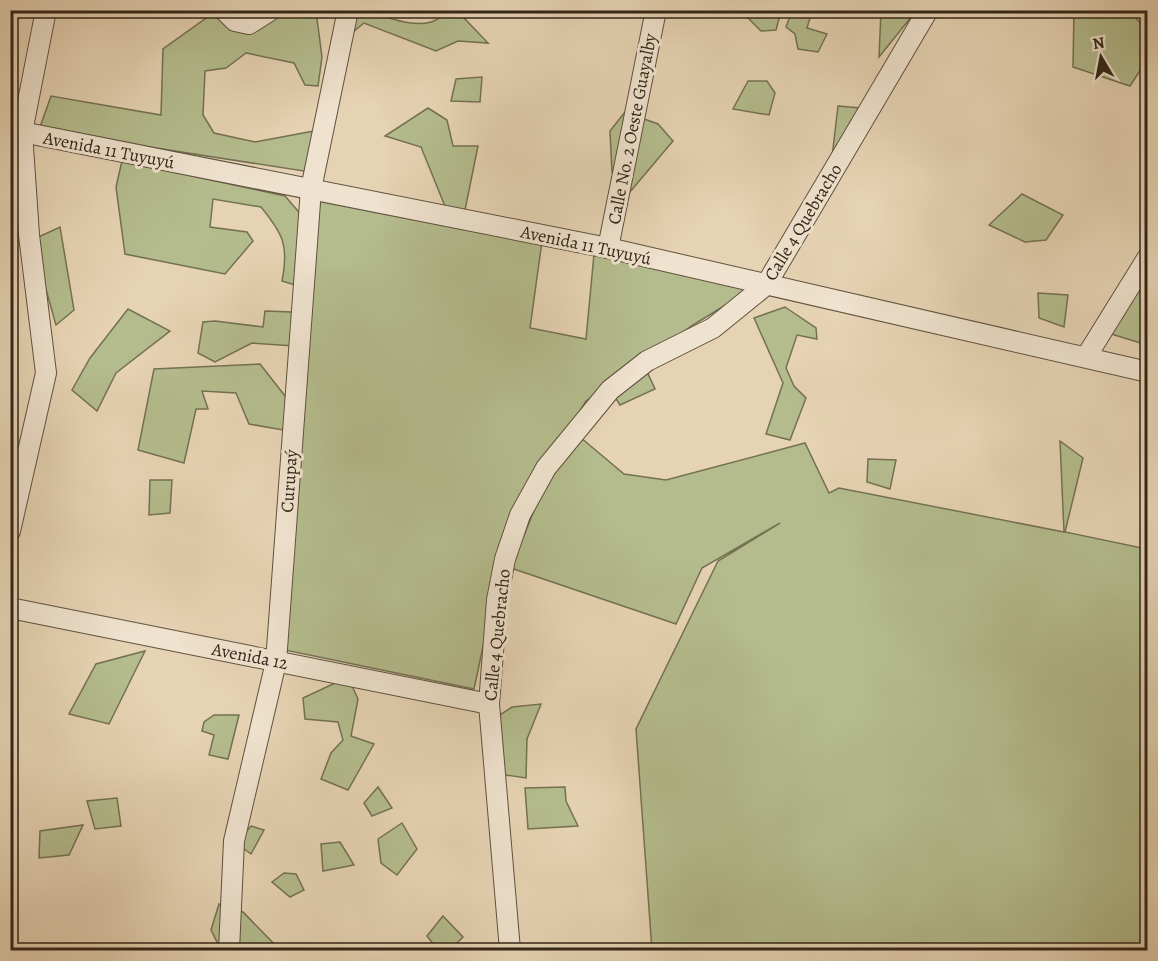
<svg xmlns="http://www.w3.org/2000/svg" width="1158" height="961" font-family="Alegreya,serif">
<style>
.green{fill:#b4bc8d;stroke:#747153;stroke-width:1.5}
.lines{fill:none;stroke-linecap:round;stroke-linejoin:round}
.minor-casing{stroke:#605140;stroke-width:22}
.minor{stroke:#efe2ce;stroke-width:20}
.labels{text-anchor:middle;stroke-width:6;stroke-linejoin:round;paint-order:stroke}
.street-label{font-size:18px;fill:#332619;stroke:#efe2ce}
</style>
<rect width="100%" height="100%" fill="#e6d3b3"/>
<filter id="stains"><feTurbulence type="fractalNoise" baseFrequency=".00333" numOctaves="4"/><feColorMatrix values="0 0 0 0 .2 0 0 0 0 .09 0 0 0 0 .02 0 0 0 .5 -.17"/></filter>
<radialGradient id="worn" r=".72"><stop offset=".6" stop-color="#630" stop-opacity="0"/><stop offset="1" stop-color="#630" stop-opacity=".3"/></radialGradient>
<g class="green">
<path d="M216,11h100l6,46 -4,29 -13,-1 -11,-22 -48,-10 -20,15 -21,3 -2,44 11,18 41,9 59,-11 -4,41 -271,-42 12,-34 110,19 2,-66z"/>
<path d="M356,11c24,0 50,18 75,11 5,-1 12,-7 17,-10l14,4 26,27 -30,-2 -22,10 -72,-28 -16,13z"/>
<path d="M781,11l-5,19 -15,1 -20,-20z"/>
<path d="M792,11h20l-5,17 20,6 -9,18 -20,-3 -3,-15 -9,-7z"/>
<path d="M881,11h35l-37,46z"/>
<path d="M1074,11h58l-1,2 16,17v30l-17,26 -57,-19z"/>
<path d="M482,77l-2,25 -29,-1 5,-22z"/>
<path d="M748,81h19l8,12 -6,22 -36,-6z"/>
<path d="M838,106l22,2 -28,49z"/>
<path d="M428,108l19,12 6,26h25l-14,69 -17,-4 -26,-64 -36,-11z"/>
<path d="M625,112l33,12 15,17 -44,52 -17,-21 -2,-41z"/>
<path d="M122,161l163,35 24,28 -14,61 -13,-4c7,-36 1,-47 -21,-74l-48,-8 -3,28 37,5 6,9 -28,33 -100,-20 -9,-67z"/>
<path d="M1022,194l41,21 -17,25 -21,2 -36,-17z"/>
<path d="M316,198l227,36 -13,94 56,11 8,-85 158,35 -59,36 -107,76 -78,128 -34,160 -194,-40z"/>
<path d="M60,227l14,83 -18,15 -24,-85z"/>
<path d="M1147,267v78l-39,-12z"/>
<path d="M1038,293l30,2 -4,32 -25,-9z"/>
<path d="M785,307l31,21 1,11 -20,-4 -11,33 8,18 12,12 -16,42 -24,-6 17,-51 -29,-65z"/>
<path d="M128,309l42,22 -54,42 -19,38 -25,-21 18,-32z"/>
<path d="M265,311l27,1 2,34 -42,-3 -37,19 -17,-9 5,-31 12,-1 48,6z"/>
<path d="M260,364l29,37 -6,29 -34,-6 -13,-31 -34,-2 6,18h-12l-12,54 -46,-13 16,-81z"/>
<path d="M644,365l11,24 -35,16 -9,-14z"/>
<path d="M580,437l44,37 42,6 139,-37 24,50 10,-5 225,44 -4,-91 23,17 -18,74 82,17v401h-495l-16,-221 82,-168 62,-38 -78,45 -26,56 -165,-56 30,-75z"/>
<path d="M868,459l28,1 -6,29 -23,-7z"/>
<path d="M150,480h22l-2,33 -21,2z"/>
<path d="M145,651l-36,73 -40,-10 27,-50z"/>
<path d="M348,677l10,22 -7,37 23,8 -26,46 -27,-11 10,-26 12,-13 -5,-18 -33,-3 -2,-21z"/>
<path d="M541,704l-14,35 -1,39 -34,-5 3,-55 17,-11z"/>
<path d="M214,715h25l-11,44 -19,-4 5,-20 -12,-4 2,-9z"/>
<path d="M378,787l14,21 -20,8 -8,-13z"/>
<path d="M565,787l1,14 12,25 -50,3 -3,-41z"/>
<path d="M117,798l4,28 -26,3 -8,-28z"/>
<path d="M402,823l15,26 -20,26 -16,-12 -3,-24z"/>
<path d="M83,825l-14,30 -30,3 1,-27z"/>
<path d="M251,826l13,4 -13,24 -15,-11z"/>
<path d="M340,842l14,23 -31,6 -2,-27z"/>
<path d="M284,873l12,1 8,16 -14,7 -18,-15z"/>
<path d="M219,904l24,8 37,38h-59l-10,-20z"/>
<path d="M443,916l20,21 -13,13h-12l-11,-14z"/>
</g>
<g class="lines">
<defs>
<g id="minor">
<path d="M224,10l11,11 14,3 22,-14"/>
<path d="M22,132l586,116 540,124"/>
<path d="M608,248l48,-238"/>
<path d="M1086,357l62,-100"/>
<path d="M10,531l36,-158 -17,-138 -7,-103 24,-122"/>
<path d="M10,608l479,96"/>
<path d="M229,950l5,-109 42,-179 35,-473 37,-179"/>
<path d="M510,950l-21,-246 8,-104 8,-41 15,-44 26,-47 64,-78 37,-29 66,-33 53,-43 162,-275"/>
</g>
</defs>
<use href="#minor" class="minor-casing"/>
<use href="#minor" class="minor"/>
</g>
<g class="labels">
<g class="street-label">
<text transform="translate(632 129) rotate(-79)" y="6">Calle No. 2 Oeste Guayalby</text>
<text transform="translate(109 150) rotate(11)" y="6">Avenida 11 Tuyuyú</text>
<text transform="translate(803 222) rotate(-59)" y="6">Calle 4 Quebracho</text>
<text transform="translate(586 245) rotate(12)" y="6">Avenida 11 Tuyuyú</text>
<text transform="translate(289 481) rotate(-86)" y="6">Curupa´y</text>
<text transform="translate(497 635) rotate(-84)" y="6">Calle 4 Quebracho</text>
<text transform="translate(250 656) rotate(11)" y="6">Avenida 12</text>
</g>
</g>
<rect width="1158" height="961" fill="none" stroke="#e6d3b3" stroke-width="36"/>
<rect x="12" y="12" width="1134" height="937" fill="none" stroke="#332619" stroke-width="3"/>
<rect x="18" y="18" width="1122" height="925" fill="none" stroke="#332619" stroke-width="1.5"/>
<g transform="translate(1101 57) rotate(350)" stroke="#efe2ce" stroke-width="4.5" paint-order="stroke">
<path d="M0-4.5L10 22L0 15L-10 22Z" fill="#332619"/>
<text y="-9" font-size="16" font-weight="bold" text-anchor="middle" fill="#332619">N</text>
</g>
<rect width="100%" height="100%" filter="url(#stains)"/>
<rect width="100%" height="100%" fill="url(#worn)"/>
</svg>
